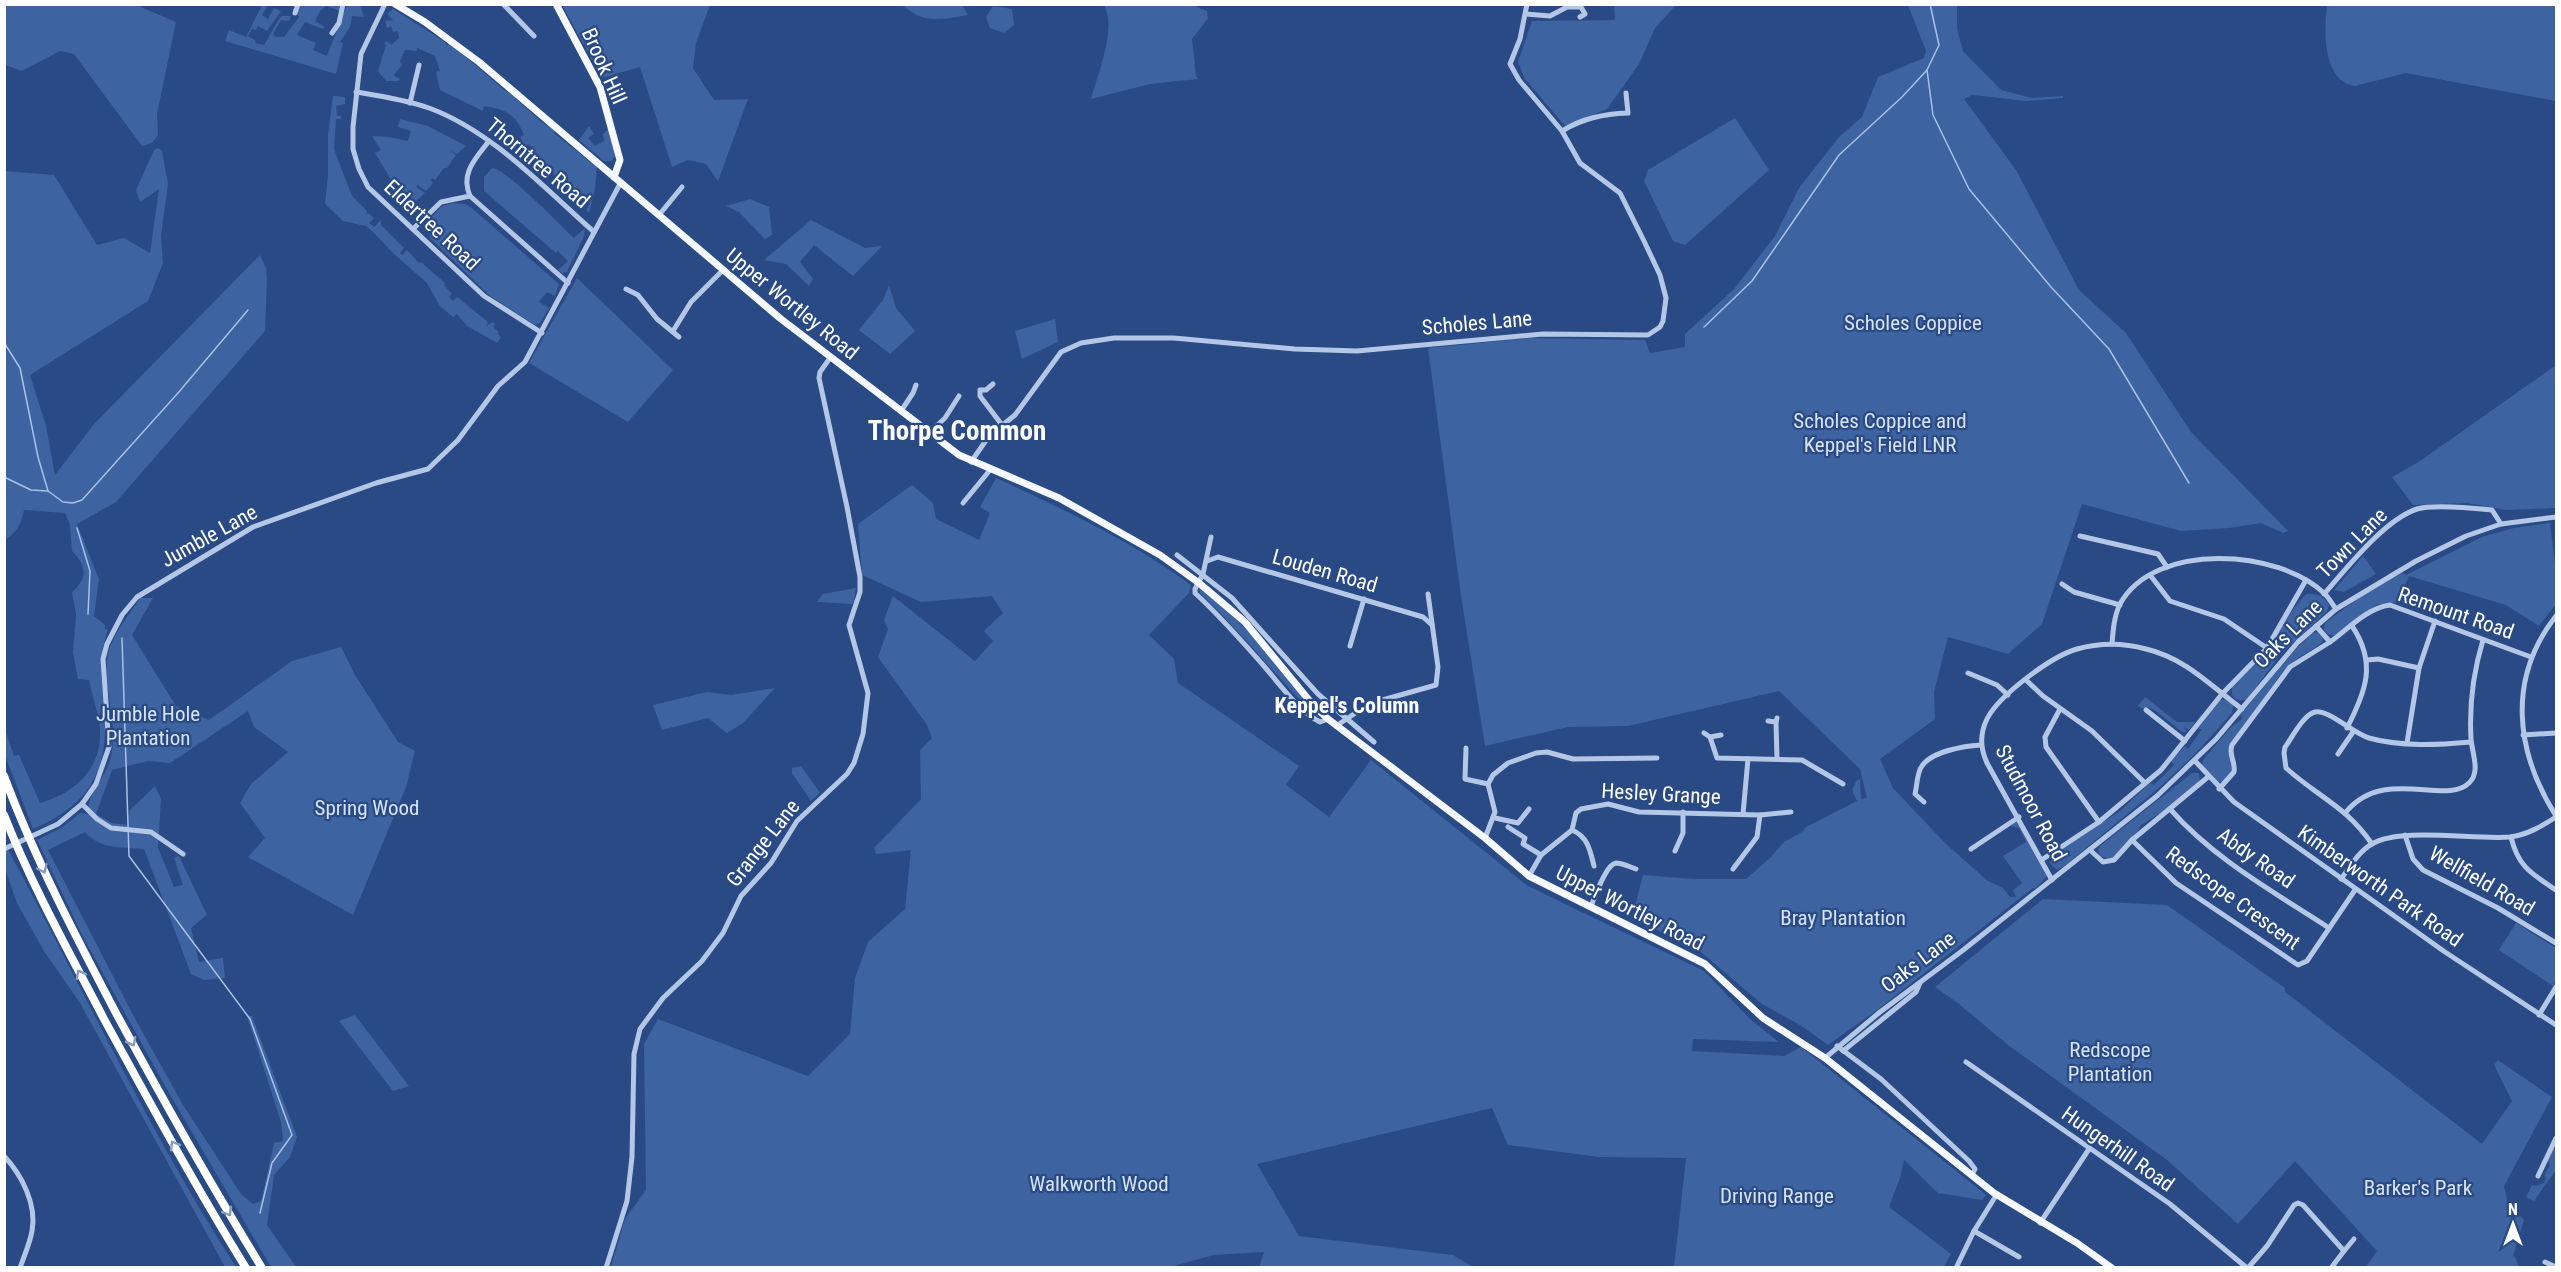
<svg xmlns="http://www.w3.org/2000/svg" width="2561" height="1272" font-family="'Roboto Condensed',sans-serif">
<style>
.green{fill:#3e63a1}
.lines{fill:none;stroke-linecap:round;stroke-linejoin:round}
.stream{stroke:#a8c1e7;stroke-width:1.5}
.minor{stroke:#b4c7e7;stroke-width:5}
.major{stroke:#f5f8fe;stroke-width:7}
.highway{stroke:#fff;stroke-width:8}
.oneway{stroke:#899bbc}
.labels{text-anchor:middle;stroke-width:4.5;stroke-linejoin:round;paint-order:stroke}
.street-label{font-size:21px;fill:#fff;stroke:#294a85}
.park-label{font-size:21px;fill:#d7e3f6;stroke:#294a85}
.neighbourhood-label{font-size:22px;font-weight:bold;fill:#fff;stroke:#294a85}
.district-label{font-size:27px;font-weight:bold;fill:#fff;stroke:#294a85}
</style>
<rect width="100%" height="100%" fill="#294a85"/>
<g class="green">
<path d="M4,5h132l40,17 -19,92 1,21 -6,8 -10,3 -68,-92 -14,-3 -38,20 -17,-6z"/>
<path d="M262,5h6l-6,10 6,4 6,-11 7,3 -14,20 -9,-5 -2,4 -4,-1 -4,7 8,5 -1,2 9,2 15,-26 3,-3h9l-2,5 -8,-1 -8,14 3,3h8l15,-20 -2,-4 3,-8 41,1 -1,5 -14,-5 -6,5 -5,10 10,6 -2,2 -18,-7 -8,13 19,8 -3,7 14,6 20,-51h13l4,12 -12,-1 -2,11 -10,15 3,1 -7,31 -111,-33 4,-11 17,7z"/>
<path d="M562,5h148l-14,38 -3,25 21,32 34,-1 -30,82 -12,-17 -18,-4 -16,7 -32,-100 -38,11z"/>
<path d="M903,5h59l6,10c-26,4 -44,10 -65,-10z"/>
<path d="M1104,5h88l15,6 1,7 -16,21 4,37 2,3 -48,5 -59,15c7,-26 26,-71 13,-94z"/>
<path d="M1614,5h62l-21,23 -16,36 -32,45 -42,17 -40,-47 -7,-17 14,-41 83,-1z"/>
<path d="M1908,5h49v24l6,22 38,39 31,8 31,-2v2l-37,3 -54,-6 -8,4 52,71 63,120 47,43 65,99 97,99 -5,2 -22,-10 -32,5 -48,3 -99,-27 -40,120 -34,30 -60,-17 -14,55 1,27 -55,40 13,29 53,56 42,37 15,7 7,9h6l-3,-7 9,-7 -19,-27 23,-14 -7,-14 -9,-2 6,-4h3l29,53 -13,14 -2,-1 -156,122 -49,35 -28,-20 -38,-21 -67,-57 -62,-28v-5l10,-39 50,4h53l25,-22 13,-15 18,-10 4,-5 51,-26 -5,-11 5,-10 3,-1 1,20 6,-1 -7,-29 -81,-78 -151,35 -60,1 -83,19 -24,-150 -33,-248 103,-10 114,2 5,13 35,-6v-13l49,-45 41,-53 24,-48 40,-51 23,-20 16,-40 46,-19 2,-7z"/>
<path d="M2327,5h229v96l-150,-28 -51,13c-33,-4 -31,-56 -28,-81z"/>
<path d="M993,6l19,3 2,16 -10,8 -14,-5 -4,-11z"/>
<path d="M393,9l52,33 2,4 3,-3 54,47 11,6v2l29,26 9,4 2,6 42,33 -2,22 -6,24 -3,-3 4,-6 -29,-24 6,-7 -3,-2 -6,7 -26,-23 1,-6 -4,-5 -5,2 -4,-9 4,-2c-8,-20 -18,-26 -40,-29l-1,5 -43,-21 -4,-18 4,-1 -5,-15 -18,-8v3l-12,-1 -5,11 2,4 -8,10 6,4 -1,2h-13l-8,-10 8,-26 -2,-2 3,-2 4,4 8,-7 -1,-7 -5,1 -2,-6 -4,2 -2,-7 8,-1 -6,-6z"/>
<path d="M333,96l12,1v7l-9,2 1,10h4v3h-5l-2,30 18,47 15,15 -1,4 2,-2 6,5 -5,5 5,4 7,-7v5l23,23 -4,5 2,2 5,-5 12,13 2,-1 24,21 -1,2 8,9 -3,3 4,4 4,-4 31,25 -2,5 6,-5 3,2 -2,3 6,5 -1,2 3,3 -4,6 -30,-17 -10,-12 -4,3 -13,-11 -13,-23 -34,-30 -21,-22 -6,-5 -23,-5 -18,-17 3,-29v-41z"/>
<path d="M1735,118l34,52 -84,75 -12,-4 -29,-60 4,-11z"/>
<path d="M400,119l28,7 38,20 -9,8 -7,-4 6,5 -9,13h-3l-9,12 -2,-2 -2,2 2,3 -7,8 -8,-6 -2,2 9,6 -10,9 -22,-19 -18,-30 6,-3 -9,-14 17,1 19,4 3,-10 -13,-4z"/>
<path d="M589,126l5,8 -6,4 7,8 9,-5 -1,-7 5,-5 7,26 -3,6h-8l-25,-21z"/>
<path d="M158,148l4,3 6,33 -7,51 2,28 -15,38 -118,74 16,51 9,49 39,-51 166,-169 6,13 1,11 -2,52 -149,171 -39,22 22,55 -5,37 11,9v4l3,1c-10,26 -6,51 -4,78 6,61 -14,97 -71,121l-28,-74 -1,-29 10,30 5,-1 21,48c35,-10 62,-34 60,-73 -1,-16 -8,-34 -11,-50l-11,-1 -5,-26 3,-39 -4,-22c17,-14 14,-27 0,-41l-2,-26 -5,-12 -41,-3c-3,15 -7,22 -19,30v-369l49,4 43,70 27,-7 26,15 9,-64 -19,13 -4,-12 18,-40z"/>
<path d="M492,168c13,0 65,54 82,70l11,-10 -1,8 -17,36 -5,1 -4,-3 10,-9 -10,-10 -2,2 -72,-62v-14z"/>
<path d="M750,199l19,8 3,28 -7,4 -26,-27 -13,-6z"/>
<path d="M453,203l12,1 9,6 85,74 -4,12 -8,-4 -8,10 10,6 -9,15 -5,2 -45,-29 -60,-58 -1,-19 13,-13z"/>
<path d="M811,220l54,28 17,-2 -29,30 -39,-31 -14,17 13,17 -4,7 -23,-22 -22,-4z"/>
<path d="M577,278l96,92 -45,52 -99,-59z"/>
<path d="M889,285l7,23 19,23 -25,23 -31,-24 24,-30z"/>
<path d="M1055,319l3,23 -36,17 -7,-28z"/>
<path d="M2556,365v143l-50,2 -39,-7 -54,2 -21,-28 28,-16z"/>
<path d="M996,478c67,31 135,63 195,107l-2,8 -40,42 25,24 4,24 121,83 -13,19 43,32 42,-57 157,126 176,85 47,49 28,22 -86,-3 -1,12 92,5 17,-9 185,148 -4,5 -44,-7 -34,-33 -4,18 -11,29 62,47 -7,13h-270l12,-109 -87,-1 -91,-12 -16,-37 -235,56 42,72 154,19 20,12h-214l5,-15 -50,3 -48,13 -555,-1 14,-48 21,-29 -2,-146 14,-25 150,57 42,-42 5,-56 13,-36 37,-33 6,-59 -35,4 -2,-6 47,-49 -1,-49 12,-12 -5,-13 -49,-68 10,-28 -4,-9 9,-24 82,65 18,-20 -9,-10 19,-18 -11,-17 -71,6 -59,-27 -4,-51 54,-39 21,18 3,16 43,21 11,-27 -10,-6z"/>
<path d="M2550,523l6,49v32l-17,22 -33,-21 -97,-29 -11,26 -22,3 -41,30h-6l-5,-5 1,-7 40,-30 37,-20 4,2 76,-38 32,-9z"/>
<path d="M2363,556l13,18 -32,18 -10,-2z"/>
<path d="M856,588l-3,16 -36,-2 6,-8z"/>
<path d="M1199,588c45,34 84,78 114,125 -39,-39 -73,-82 -113,-120z"/>
<path d="M2307,594c9,-1 19,3 22,12l-2,5 -47,44 -33,44c-7,3 -11,1 -15,-4v-8c11,-12 23,-23 33,-35 11,-14 30,-50 42,-58z"/>
<path d="M140,598h13l-21,37 44,71 33,14 83,-59 49,-14 14,28 43,67 17,9 -9,36 -53,128 -105,-58 17,-19 -25,-35 11,-19 37,-32 -34,-25 -6,-16 -78,52 -22,-2 -36,9 -16,44 16,9 16,2 1,-14 26,-25 6,13 -3,49 16,39 9,-2 -9,-27 5,-2 28,59 -16,13 8,34 24,-4 2,20 -21,2 -13,-6 -47,-125c-22,-2 -43,1 -59,-17l-37,18 85,165 50,90 58,89 12,10 8,-3 13,-58 9,-2 -2,-19 -34,-106h5l45,121 -7,20 -16,18 -7,50 29,42h-25l-102,-174 -86,-156 -46,-97 26,-13 17,-14 8,1c-1,-21 17,-35 22,-54 10,-35 -8,-71 -2,-106 4,-19 22,-40 32,-56z"/>
<path d="M2317,632l6,6 -1,5 -24,15 -16,14 -46,66 -6,8 2,26 -9,10h-5l-16,-16 1,-6 27,-32 13,-10 -3,-2 42,-53 30,-30z"/>
<path d="M775,688l-32,35 -16,10 -19,-15 -46,12 -9,-25 54,-13 24,3z"/>
<path d="M2145,697l32,25h18l-6,8 -5,-3 3,5h-5l-26,-21 -8,-4 -2,3 -8,-4z"/>
<path d="M2225,699l8,6 -1,8 -37,41 -35,33 -97,80 -6,3 -7,-7 3,-9 67,-43 30,-28 4,2 20,-20 -3,-4 14,-15 3,3 14,-20h-4l20,-28z"/>
<path d="M801,766l19,27 -9,8 -19,-28v-5z"/>
<path d="M2192,773h7l1,9 -38,30 -21,13 -3,6 -26,28 -11,-2 -3,-7 2,-4z"/>
<path d="M4,842c77,142 144,289 232,425h-11l-145,-264 -36,-52 -27,-48 -12,-34z"/>
<path d="M2043,899l124,6 118,83v4l197,152 30,-43 -18,-36 4,-5 54,37 -48,89 4,18 16,16 -11,36 2,1 4,10h-153l11,-16 -82,-90 -57,63 -71,-64 -159,-115 -49,-41 -24,-17z"/>
<path d="M2516,923l40,25v32l-3,6 -54,-36z"/>
<path d="M355,1015l54,71 -16,5 -54,-70z"/>
<path d="M2556,1143v27l-22,31 -8,-4 6,-12 4,1 8,-3 2,-6 -2,-1 6,-11 -2,-4z"/>
</g>
<g class="lines">
<g class="stream">
<path d="M1927,70l6,45 36,74 82,98 58,62 80,134"/>
<path d="M1704,327l48,-46 87,-126 63,-58 25,-27 12,-25 -9,-41"/>
<path d="M4,337l1,7 15,24 18,89 10,34 15,11 10,1 9,-3 96,-107 70,-83"/>
<path d="M4,477l27,13 17,1"/>
<path d="M77,528l13,43 -2,43"/>
<path d="M122,638l7,218 121,163 42,116 -20,28 -12,50"/>
</g>
<g class="minor">
<path d="M385,4l-24,50 -8,73v22l6,20 9,18 116,109 58,37"/>
<path d="M503,4l31,32"/>
<path d="M295,13l3,-9"/>
<path d="M1526,14l24,2 17,-9h14l4,7 -5,3"/>
<path d="M332,33l7,-10 4,-19"/>
<path d="M356,92c24,4 50,8 73,16 63,23 115,80 165,124"/>
<path d="M410,103l9,-38"/>
<path d="M1562,131c21,-13 42,-17 66,-18l-2,-20"/>
<path d="M470,196l98,87"/>
<path d="M659,215l23,-28"/>
<path d="M413,229l28,-27 29,-6c-10,-23 6,-38 19,-55"/>
<path d="M626,289l12,6 19,24 22,18"/>
<path d="M673,331l18,-29 32,-32"/>
<path d="M993,384l-7,6h-6v6l22,29"/>
<path d="M901,411l12,-18 3,-8"/>
<path d="M929,433l16,-15 14,-22"/>
<path d="M971,462l18,-26 26,-21 46,-63 20,-9 33,-5h60l121,11 62,2 186,-17 105,1 12,-8 3,-6 3,-23 -6,-23 -16,-34 -24,-48 -40,-30 -18,-32 -43,-51 -9,-16 10,-25 7,-35"/>
<path d="M963,503l27,-33"/>
<path d="M2080,536l78,18 9,13"/>
<path d="M1211,537l-8,37 -8,15v4c25,23 46,47 68,72 17,19 34,45 57,57l8,-3"/>
<path d="M1177,555l55,43 86,96 56,48"/>
<path d="M1207,561l11,-4 205,60 9,8"/>
<path d="M2150,575l20,26 54,18 43,29"/>
<path d="M2062,584l12,8 46,13"/>
<path d="M2324,594c22,-25 61,-75 93,-85 18,-5 55,-1 75,1l9,14"/>
<path d="M2556,616c-49,62 -41,135 0,200"/>
<path d="M2316,626l14,16c18,-13 37,-34 60,-37l141,52"/>
<path d="M2112,644c1,-13 2,-28 8,-40 35,-63 159,-55 205,-10 4,4 7,10 11,15"/>
<path d="M1350,646l14,-47"/>
<path d="M2367,660l11,-1 41,9"/>
<path d="M1968,673l29,12 11,10"/>
<path d="M2026,680l17,16 49,35 53,52"/>
<path d="M2060,709l-15,28 1,10 53,75"/>
<path d="M2146,710l39,31"/>
<path d="M1768,721l8,1 1,-4"/>
<path d="M1776,722l1,37"/>
<path d="M1336,726l21,-14 22,-11 57,-16 2,-18 -10,-73"/>
<path d="M2347,728c19,-37 30,-65 5,-102"/>
<path d="M1704,733l6,4 11,-2"/>
<path d="M2523,735l33,-2"/>
<path d="M1710,737l7,21 85,2 41,24"/>
<path d="M2407,743l12,-75 16,-47"/>
<path d="M1466,748l-1,31 23,5"/>
<path d="M2338,754l15,-22"/>
<path d="M2195,761l39,41 211,150 111,73"/>
<path d="M2219,789l15,-17c2,-10 -6,-17 -2,-27l58,-78 40,-25"/>
<path d="M1924,802l-9,-8c2,-8 2,-22 7,-28 10,-15 43,-20 59,-21"/>
<path d="M82,804l15,15 14,9 40,4 32,22"/>
<path d="M2170,809c44,50 104,83 159,119"/>
<path d="M2346,812c38,-46 100,-6 123,-29 12,-11 3,-30 2,-44 -2,-35 2,-66 12,-99"/>
<path d="M1743,814l5,-55"/>
<path d="M1495,818l23,5 11,-14"/>
<path d="M1508,827l17,11 -2,6 18,11"/>
<path d="M1572,830c16,7 18,20 22,36"/>
<path d="M2405,835l8,24 10,11 75,38 58,35"/>
<path d="M2511,837c7,30 21,37 45,53"/>
<path d="M1485,838l10,-26 -7,-28 5,-9 15,-12 28,-10 11,-1 26,7 84,-1"/>
<path d="M2132,840l44,43 122,82 9,-4 48,-71"/>
<path d="M2372,844c-26,-38 -54,-47 -86,-76l-2,-15 1,-6c7,-9 18,-32 30,-35 13,-3 39,22 54,26 32,9 69,7 102,4"/>
<path d="M4,849l54,-25 24,-20 14,-20 13,-37 -6,-88 4,-15 15,-29 15,-18 116,-70 123,-44 52,-14 30,-29 40,-54 27,-24 96,-180"/>
<path d="M1971,849l48,-32"/>
<path d="M2090,850l13,12 11,-2 18,-20 76,-63"/>
<path d="M1675,851l8,-18v-21"/>
<path d="M2043,859l56,-37 62,-52 61,-76 45,-46 39,-68"/>
<path d="M1733,869l24,-32 3,-22"/>
<path d="M1529,876l12,-21 31,-25 4,-17 5,-4 27,-5 31,8 121,3 31,-3"/>
<path d="M2341,879c9,-12 18,-28 31,-35 28,-17 102,-4 138,-7 17,-2 32,-11 46,-20"/>
<path d="M2052,880l-65,-117c-7,-15 -7,-30 0,-44 12,-24 65,-63 90,-70 22,-6 47,-6 69,0 39,9 65,37 96,60"/>
<path d="M1591,906c4,-9 15,-42 25,-43 6,0 14,4 20,6"/>
<path d="M2539,1015l17,-28"/>
<path d="M1837,1046l44,33 88,82 6,8 -3,6"/>
<path d="M1843,1051l73,-59 4,-9"/>
<path d="M1825,1058l55,-46 82,-61 195,-155 59,-57 82,-97 38,-33 80,-48 50,-25 35,-12 55,-7"/>
<path d="M1966,1062l204,142 77,64"/>
<path d="M4,1156c18,19 33,49 28,75 -2,12 -8,25 -12,37"/>
<path d="M2538,1176l18,-38"/>
<path d="M2040,1223l49,-74"/>
<path d="M1974,1231l45,26"/>
<path d="M2344,1251l10,-12"/>
<path d="M2545,1262l11,5"/>
<path d="M606,1268l21,-67 5,-44 2,-103 6,-25 23,-31 39,-37 21,-28 18,-37 30,-33 26,-42 50,-47 7,-11 9,-29 5,-41 -19,-68 11,-33v-15l-13,-70 -28,-129 1,-6 10,-14"/>
<path d="M1956,1268l18,-37 23,-37"/>
<path d="M2248,1268l19,-22 27,-41 4,-2 5,2 41,46 -13,17"/>
</g>
<g class="major">
<path d="M395,4l30,18 54,40 302,257 178,136 100,43 101,57 39,28 46,39 68,83 15,14 157,119 44,38 176,88 58,54 62,40 169,135 83,50 35,25"/>
<path d="M556,4l44,83 20,73 -6,17"/>
</g>
<g class="highway">
<path d="M4,776c31,83 72,161 113,239 46,85 94,170 145,253"/>
<path d="M4,815c28,71 65,137 100,204 46,84 92,168 142,249"/>
</g>
</g>
<defs><path id="oneway-chevron" d="M-2-3.5L2.5 0L-2 3.5" fill="none" stroke-width="1.6" stroke-linecap="round" stroke-linejoin="round" transform="scale(1.5)"/></defs>
<g class="oneway">
<use href="#oneway-chevron" transform="translate(43 869) rotate(65)"/>
<use href="#oneway-chevron" transform="translate(80 974) rotate(-118)"/>
<use href="#oneway-chevron" transform="translate(132 1042) rotate(62)"/>
<use href="#oneway-chevron" transform="translate(174 1145) rotate(-120)"/>
<use href="#oneway-chevron" transform="translate(228 1212) rotate(59)"/>
</g>
<g class="labels">
<g class="street-label">
<text transform="translate(604 66) rotate(66)" y="7">Brook Hill</text>
<text transform="translate(538 163) rotate(40)" y="7">Thorntree Road</text>
<text transform="translate(432 225) rotate(43)" y="7">Eldertree Road</text>
<text transform="translate(792 304) rotate(39)" y="7">Upper Wortley Road</text>
<text transform="translate(1477 323) rotate(-5)" y="7">Scholes Lane</text>
<text transform="translate(209 536) rotate(-29)" y="7">Jumble Lane</text>
<text transform="translate(2352 543) rotate(-45)" y="7">Town Lane</text>
<text transform="translate(1325 571) rotate(16)" y="7">Louden Road</text>
<text transform="translate(2456 613) rotate(19)" y="7">Remount Road</text>
<text transform="translate(2288 634) rotate(-45)" y="7">Oaks Lane</text>
<text transform="translate(1661 794) rotate(3)" y="7">Hesley Grange</text>
<text transform="translate(2031 803) rotate(62)" y="7">Studmoor Road</text>
<text transform="translate(763 843) rotate(-52)" y="7">Grange Lane</text>
<text transform="translate(2256 858) rotate(35)" y="7">Abdy Road</text>
<text transform="translate(2482 881) rotate(30)" y="7">Wellfield Road</text>
<text transform="translate(2380 886) rotate(35)" y="7">Kimberworth Park Road</text>
<text transform="translate(2233 898) rotate(36)" y="7">Redscope Crescent</text>
<text transform="translate(1630 908) rotate(27)" y="7">Upper Wortley Road</text>
<text transform="translate(1918 962) rotate(-37)" y="7">Oaks Lane</text>
<text transform="translate(2118 1149) rotate(35)" y="7">Hungerhill Road</text>
</g>
<g class="park-label">
<text x="1913" y="330">Scholes Coppice</text>
<text x="1880" y="428">Scholes Coppice and<tspan x="1880" dy="24">Keppel's Field LNR</tspan></text>
<text x="148" y="721">Jumble Hole<tspan x="148" dy="24">Plantation</tspan></text>
<text x="367" y="815">Spring Wood</text>
<text x="1843" y="925">Bray Plantation</text>
<text x="2110" y="1057">Redscope<tspan x="2110" dy="24">Plantation</tspan></text>
<text x="1099" y="1191">Walkworth Wood</text>
<text x="2418" y="1195">Barker's Park</text>
<text x="1777" y="1203">Driving Range</text>
</g>
<g class="neighbourhood-label">
<text x="1347" y="713">Keppel's Column</text>
</g>
<g class="district-label">
<text x="957" y="440">Thorpe Common</text>
</g>
</g>
<rect width="2561" height="1272" fill="none" stroke="#ffffff" stroke-width="12"/>
<g transform="translate(2513 1224)" stroke="#294a85" stroke-width="4.5" paint-order="stroke">
<path d="M0-4.5L10 22L0 15L-10 22Z" fill="#ffffff"/>
<text y="-9" font-size="16" font-weight="bold" text-anchor="middle" fill="#ffffff">N</text>
</g>
</svg>
